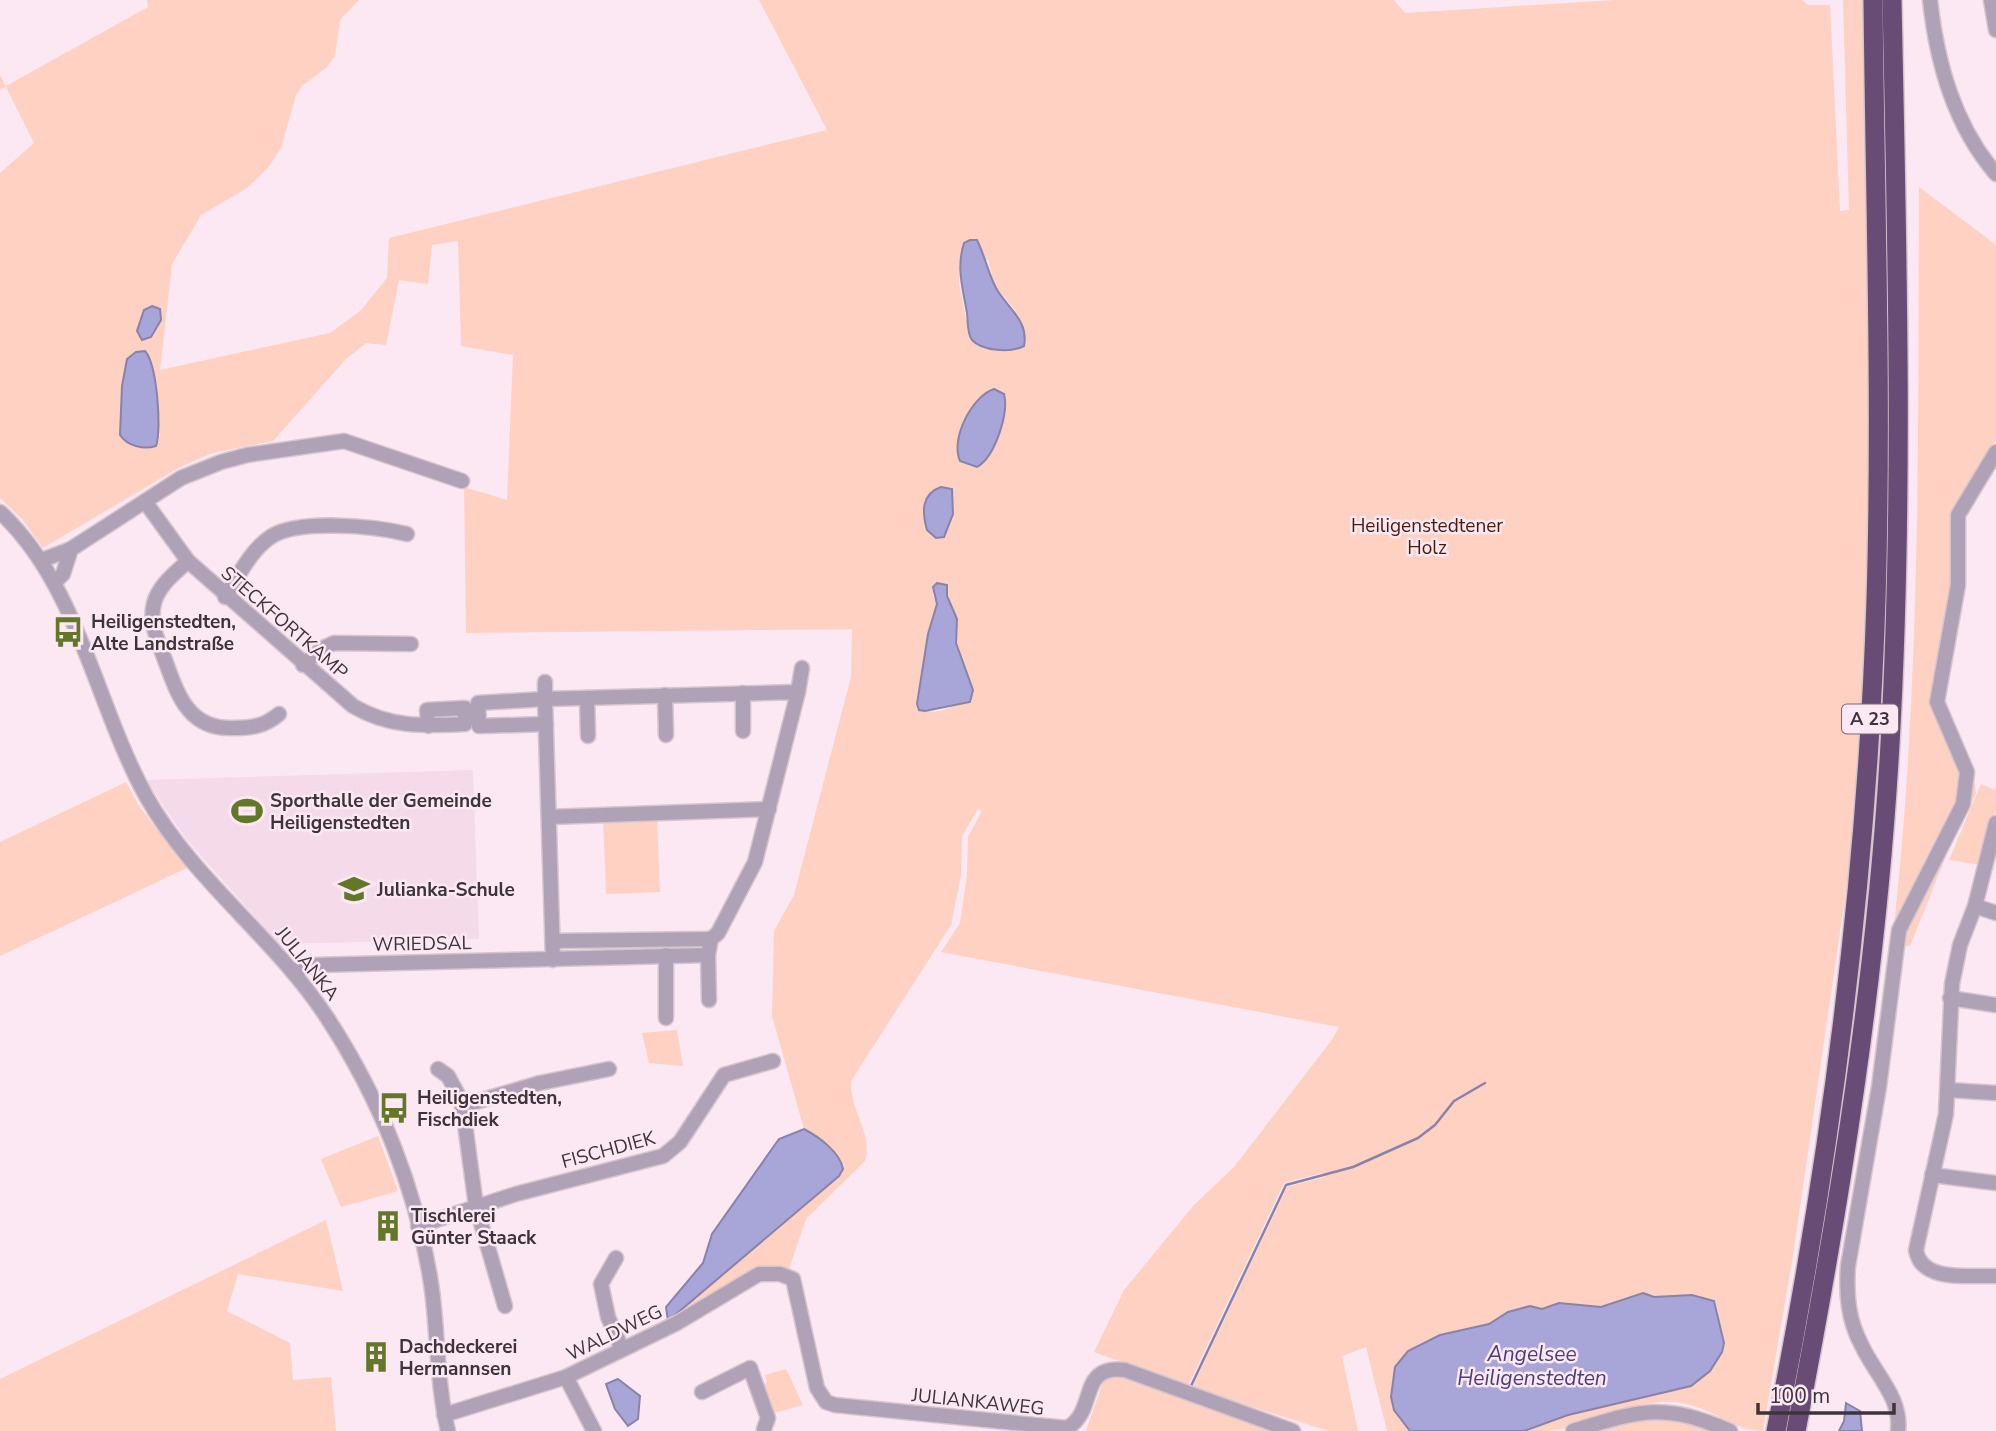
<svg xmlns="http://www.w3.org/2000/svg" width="1996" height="1431" font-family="'Nunito Sans',sans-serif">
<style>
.built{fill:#f5dae9}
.green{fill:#fed1c2;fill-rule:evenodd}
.water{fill:#a8a5d8;stroke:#8883a8;stroke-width:2}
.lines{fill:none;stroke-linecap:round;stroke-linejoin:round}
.stream{stroke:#8883a8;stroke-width:2.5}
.minor-casing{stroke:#d6c4ce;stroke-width:17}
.highway-casing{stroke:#d6c4ce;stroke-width:22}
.minor{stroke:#b0a2b6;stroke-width:14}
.highway{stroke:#684c75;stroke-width:19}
.labels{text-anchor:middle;stroke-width:5;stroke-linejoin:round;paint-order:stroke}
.shield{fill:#fce8f3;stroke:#766a71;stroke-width:2}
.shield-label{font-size:18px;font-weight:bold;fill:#3c3439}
.park-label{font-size:19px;fill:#4d1a08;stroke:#fce8f3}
.poi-label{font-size:19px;font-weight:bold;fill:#3c3439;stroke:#fce8f3;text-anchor:start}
.street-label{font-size:19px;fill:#3c3439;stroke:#fce8f3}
.water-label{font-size:21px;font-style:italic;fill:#463e7d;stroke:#fce8f3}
</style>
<rect width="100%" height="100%" fill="#fce8f3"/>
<path class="built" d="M473,770l6,169 -200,5 -93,-105 -40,-59z"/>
<g class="green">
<path d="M147,0h212l-19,20 -5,36 -9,12 -24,18 -6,9 -15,53 -13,20 -21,20 -46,27 -29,49 -12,106 170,-37 30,-22 27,-33 2,-40 438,-108 -68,-130h635l11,13 210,-13h187l6,5h22l10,206 9,-1 -6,-210h20l9,393 -7,280 -12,169 -60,413 -30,176c-35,0 -56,-32 -102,-29 -37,2 -69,21 -104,28 -10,1 -22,1 -33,1l44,-16 122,-29 20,-15 12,-19 -5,-45 -3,-6 -22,-6 -38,2 -11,-4 -42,14 -42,-4 -18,6 -33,3 -19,12 -49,11 -45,32c-7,27 -2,43 15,64h-23l-21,-84 -24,9 16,75h-29l-137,-43 95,-201 37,-10 -2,-4 -38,10 -96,203 -94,-34 30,-62 70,-85 40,-38 97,-126 8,-14 -398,-75 19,-29 7,-48 1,-38 14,-26 -4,-2 -16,27 -1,39 -10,50 -100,156c-2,28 22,52 14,80l-59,58 -18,53 -17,-4 -99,50 167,-142 4,-7c-3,-17 -24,-32 -39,-40l-32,-113 2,-85 20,-36 57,-218 1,-48 -386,4 -2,-146 43,13 6,-145 -52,-9 -3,-105 -26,4 -4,39 -29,-4 -13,65 -20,-2 -20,16 -73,82 -61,12 -32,14 -137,81 -21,-29 -22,-21v-325l34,-30 -28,-56 -6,2v-14l6,11 142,-79zM961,253l27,7 6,25 22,26 -46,27 -11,-55zM144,310l17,10 -8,11 -15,5zM151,359l9,76 -4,11c-12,4 -29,0 -36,-11zM947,585v11l10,23 -1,24 17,47c-13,15 -33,27 -54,19l-2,-5 11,-70 9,-30 -5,-11z"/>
<path d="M1919,187l77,58v195l-20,30 9,8 -22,43 -17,152v28l27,69 3,24 -26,52 -40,100 -18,-2c29,-251 26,-505 27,-757z"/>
<path d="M126,782l13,24 48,62 -187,88v-114z"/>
<path d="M1981,784l15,6v20l-9,19 -6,36 -32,-5z"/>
<path d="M657,817l3,75 -54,2 -3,-75z"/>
<path d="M677,1030l6,36 -34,-3 -7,-30z"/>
<path d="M378,1136l20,55 -57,16 -20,-48z"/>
<path d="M326,1220l17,71 -105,-17 -11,37 63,32 3,37 38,-3 5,54h-336v-52z"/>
<path d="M786,1369l17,36 -33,9 -10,-29 7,-2 -2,-8z"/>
<path d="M1112,1375l11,2 147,54h-184l18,-52z"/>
<path d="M1660,1415l57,16h-125z"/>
</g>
<g class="water">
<path d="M970,240h7c8,16 11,33 19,48 11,20 33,32 28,58 -13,7 -42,5 -52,-6 -5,-6 -4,-18 -5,-27 -4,-24 -11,-45 -3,-70z"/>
<path d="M152,306l8,3 1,11 -10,17 -9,3 -5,-9 7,-21z"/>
<path d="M145,351c12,13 17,79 11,95 -12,4 -29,0 -36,-11l2,-49 5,-27 9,-7z"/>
<path d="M994,389l10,5c5,19 -9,63 -27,73l-17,-6c-10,-22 12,-65 34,-72z"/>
<path d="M941,487l11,2 1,25 -9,23 -8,1 -9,-8c-5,-18 -6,-36 14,-43z"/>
<path d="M937,583l10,2v11l10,23 -1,24 17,47 -3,12 -45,9 -6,-1 -2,-6 11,-70 9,-30 -4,-17z"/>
<path d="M804,1129c15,8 36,23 39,40l-4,7 -171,145 -2,-14 37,-44 9,-29 67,-95z"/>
<path d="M1643,1293l11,4 38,-2 22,6 10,42 -2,9 -12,19 -19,15 -123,29 -44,16h-114l-16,-21 -3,-13 4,-30 13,-16 32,-16 49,-11 19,-12 22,-6 12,3 17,-6 42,4z"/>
<path d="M618,1379l22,17 -2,23 -10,7 -13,-17 -9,-25z"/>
<path d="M1846,1403l14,8 2,20h-23l5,-10z"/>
</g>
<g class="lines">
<path class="stream" d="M1191,1386l95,-201 67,-18 65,-29 17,-13 19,-24 31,-18"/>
<defs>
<g id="minor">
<path d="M1930,0c7,63 24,125 66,174"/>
<path d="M1991,0l5,30"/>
<path d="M146,503l42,58 165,145c37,22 71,20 112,18v-16l-38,2 1,16"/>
<path d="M0,512c79,74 95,191 146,284 46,83 128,141 180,220 54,82 92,176 106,274 6,47 5,95 16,141"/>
<path d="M42,560l29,-11 110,-71 40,-16 26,-7 97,-14 118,40"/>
<path d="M188,561c-13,12 -29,24 -34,42 -5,19 4,39 11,57 13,36 24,70 69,68 18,0 31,-2 45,-14"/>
<path d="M54,583l9,-9 8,-25"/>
<path d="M225,597c13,-20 26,-48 47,-61 28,-17 103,-10 135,-2"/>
<path d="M303,665l20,-17 11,-5 77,1"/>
<path d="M545,682v17l-67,4 1,23 67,-2"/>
<path d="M798,692l4,-24"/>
<path d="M665,695l1,40"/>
<path d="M587,698l1,38"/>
<path d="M743,731v-38"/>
<path d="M549,817l220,-8"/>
<path d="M1996,823l-21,83 21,7"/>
<path d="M1975,906l-15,39 -8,39 -6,130 -30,136c5,33 55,25 80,26"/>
<path d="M554,941l157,-2"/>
<path d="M708,955l1,45"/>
<path d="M292,971l23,-6 393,-10 3,-16 7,-6 37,-71 43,-170 -253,7 8,261"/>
<path d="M1950,998l46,7"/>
<path d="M666,1018v-63"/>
<path d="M438,1069l10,7 14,26 14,104 29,100"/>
<path d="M1948,1090l48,3"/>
<path d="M462,1106l78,-23 69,-14"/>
<path d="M1932,1175l64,8"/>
<path d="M418,1226l98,-32 147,-38 17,-14 44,-67 49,-14"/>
<path d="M616,1258l-15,26 7,33 14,32"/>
<path d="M566,1377l28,54"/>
<path d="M702,1392l48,-24 18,50 -4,11"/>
<path d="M444,1415l122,-38 111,-54 82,-49h21l13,5 24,109 9,14 9,3 232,23c31,-17 10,-64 58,-58l168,61"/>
<path d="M1573,1431c68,-21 90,-29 157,0"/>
<path d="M1898,1431c4,-33 -23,-57 -36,-85 -14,-26 -16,-51 -14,-80l31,-179 20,-157 64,-126 4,-32 -30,-70 21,-117v-70l38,-63"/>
</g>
<g id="highway">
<path d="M1776,1431c55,-274 91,-551 100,-831 6,-200 -1,-400 -3,-600"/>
<path d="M1796,1431c44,-227 81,-456 94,-687 14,-248 7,-496 2,-744"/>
</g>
</defs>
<use href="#minor" class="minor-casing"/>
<use href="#highway" class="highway-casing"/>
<use href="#minor" class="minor"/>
<use href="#highway" class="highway"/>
</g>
<defs>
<symbol id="bus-bare" viewBox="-9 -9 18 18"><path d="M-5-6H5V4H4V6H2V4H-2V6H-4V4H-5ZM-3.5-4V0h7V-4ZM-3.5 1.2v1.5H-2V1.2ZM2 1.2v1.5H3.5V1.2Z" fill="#627828" stroke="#fce8f3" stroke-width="2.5" paint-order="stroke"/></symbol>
<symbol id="stadium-bare" viewBox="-9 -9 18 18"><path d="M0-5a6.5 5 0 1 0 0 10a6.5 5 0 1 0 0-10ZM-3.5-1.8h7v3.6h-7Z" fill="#627828" stroke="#fce8f3" stroke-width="2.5" paint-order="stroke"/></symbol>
<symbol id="school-bare" viewBox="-9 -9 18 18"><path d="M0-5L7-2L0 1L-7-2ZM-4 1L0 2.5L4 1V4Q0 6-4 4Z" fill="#627828" stroke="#fce8f3" stroke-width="2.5" paint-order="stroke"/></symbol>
<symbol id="building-bare" viewBox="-9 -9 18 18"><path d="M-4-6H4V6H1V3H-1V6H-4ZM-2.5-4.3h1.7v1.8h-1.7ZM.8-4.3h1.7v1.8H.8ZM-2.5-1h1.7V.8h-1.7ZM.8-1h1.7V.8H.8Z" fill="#627828" stroke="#fce8f3" stroke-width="2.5" paint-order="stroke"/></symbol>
</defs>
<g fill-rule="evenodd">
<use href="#bus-bare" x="46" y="610" width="44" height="44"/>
<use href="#stadium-bare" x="225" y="789" width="44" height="44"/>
<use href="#school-bare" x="332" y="867" width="44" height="44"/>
<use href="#bus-bare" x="372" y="1086" width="44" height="44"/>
<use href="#building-bare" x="366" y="1204" width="44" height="44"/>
<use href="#building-bare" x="354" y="1335" width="44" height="44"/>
</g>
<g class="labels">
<rect class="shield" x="1842" y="704.5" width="56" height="29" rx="5"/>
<g class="shield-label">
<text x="1870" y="725">A 23</text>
</g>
<g class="park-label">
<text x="1427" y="532">Heiligenstedtener<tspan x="1427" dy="22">Holz</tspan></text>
</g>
<g class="poi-label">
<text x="91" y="628">Heiligenstedten,<tspan x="91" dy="22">Alte Landstraße</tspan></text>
<text x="270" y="807">Sporthalle der Gemeinde<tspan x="270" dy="22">Heiligenstedten</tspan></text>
<text x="377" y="896">Julianka-Schule</text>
<text x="417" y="1104">Heiligenstedten,<tspan x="417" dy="22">Fischdiek</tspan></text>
<text x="411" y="1222">Tischlerei<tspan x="411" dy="22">Günter Staack</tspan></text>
<text x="399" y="1353">Dachdeckerei<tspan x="399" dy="22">Hermannsen</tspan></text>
</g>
<g class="street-label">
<text transform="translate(285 622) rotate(41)" y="7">STECKFORTKAMP</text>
<text transform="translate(422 943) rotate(-1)" y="7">WRIEDSAL</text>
<text transform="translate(308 963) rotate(51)" y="7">JULIANKA</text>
<text transform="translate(608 1149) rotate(-15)" y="7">FISCHDIEK</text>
<text transform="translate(614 1332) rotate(-26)" y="7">WALDWEG</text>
<text transform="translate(978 1401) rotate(6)" y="7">JULIANKAWEG</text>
</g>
<g class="water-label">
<text x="1532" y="1361">Angelsee<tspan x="1532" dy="24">Heiligenstedten</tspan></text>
</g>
</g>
<path d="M1758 1403v10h136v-10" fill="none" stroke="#3c3439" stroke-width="3.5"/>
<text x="1769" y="1403" font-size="21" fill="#3c3439" stroke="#fce8f3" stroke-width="5" paint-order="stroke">100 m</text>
</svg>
